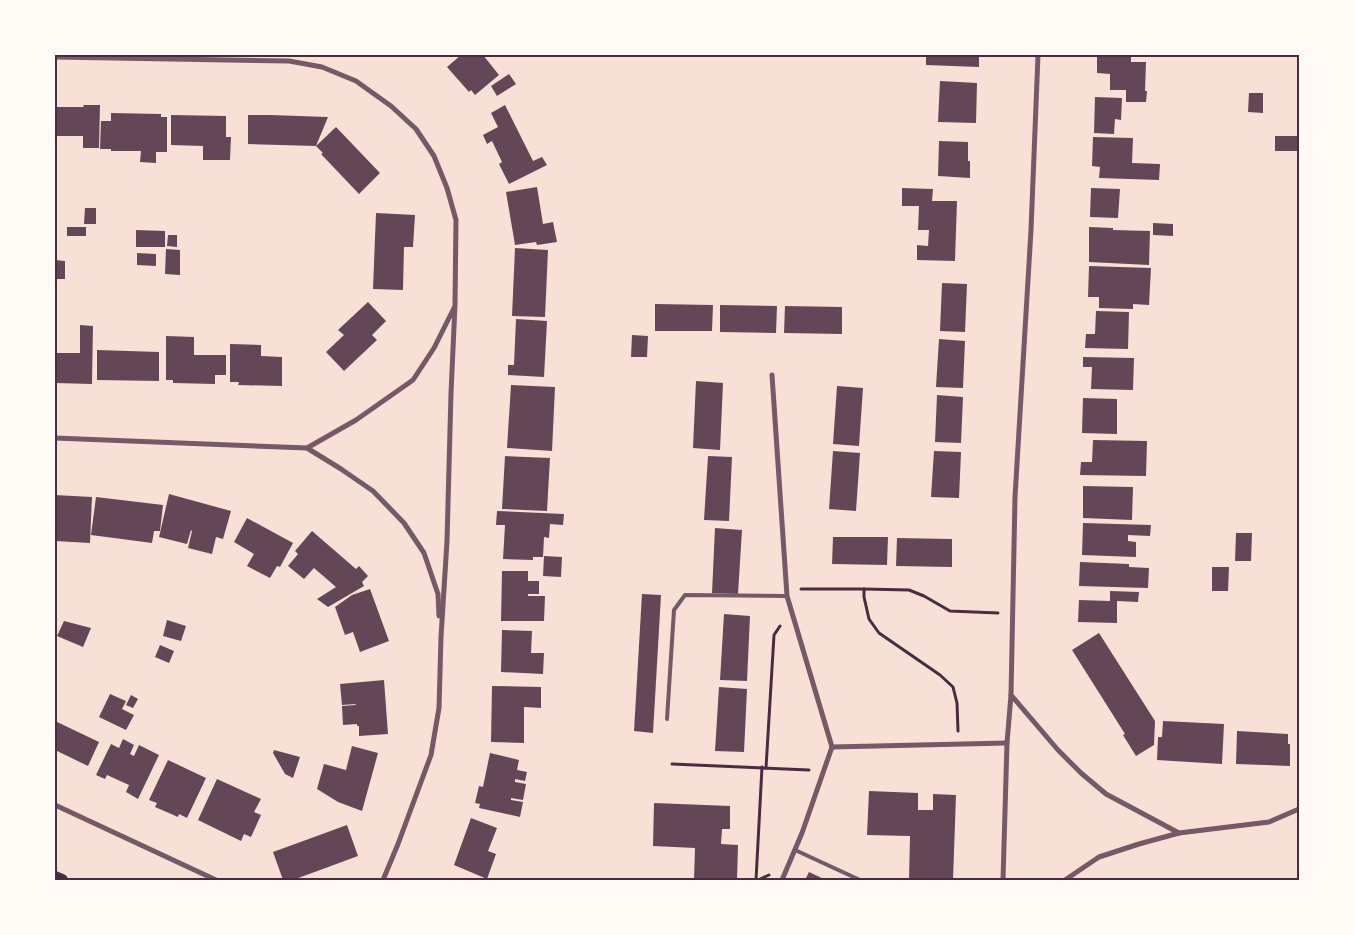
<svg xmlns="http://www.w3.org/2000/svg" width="1354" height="935" font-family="Barlow,sans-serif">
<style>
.building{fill:#644757}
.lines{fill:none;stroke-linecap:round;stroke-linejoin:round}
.path{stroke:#4a2c40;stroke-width:3}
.service{stroke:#755966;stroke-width:4}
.minor{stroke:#755966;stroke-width:5}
.primary{stroke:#4a2c40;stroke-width:12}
.neatline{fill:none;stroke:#4a2c40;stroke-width:2}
</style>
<rect width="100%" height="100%" fill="#f7e1d7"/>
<g class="building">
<path d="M461,55h22l16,20 -24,20 -4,-5 -2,2 -22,-25z"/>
<path d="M926,55h53v12l-53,-2z"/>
<path d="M1097,55h34v7h15l-1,29h2l-1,11h-20v-12h-16v-16l-13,-1z"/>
<path d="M509,74l7,10 -19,12 -6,-10z"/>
<path d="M940,81l37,2 -1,40 -38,-1z"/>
<path d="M1249,93h14v20l-15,-1z"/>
<path d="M1095,97l27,1 -1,22 -6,-1 -1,15 -20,-1z"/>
<path d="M83,105h17l-1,43h-16v-12h-28v-29h29z"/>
<path d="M505,105l28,56 9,-4 5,8 -38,19 -10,-20 3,-2 -10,-21 -5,3 -4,-9 15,-8 -7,-14z"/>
<path d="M111,113l50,1v3h6v35h-11v11l-16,-1 1,-11h-30v-2h-11l1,-28h10z"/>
<path d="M171,115l55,1v21h5l-1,23h-27v-14l-32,-1z"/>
<path d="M248,115h22l58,2 -12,29 -68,-2z"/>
<path d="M336,127l44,46 -21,21 -38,-40 2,-1 -7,-7z"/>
<rect x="1275" y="136" width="24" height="15"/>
<path d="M1093,137l40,1 -1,25 28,1 -1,16 -60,-2 1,-11 -8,-1z"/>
<path d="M939,141l29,1v19h2v17l-32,-2z"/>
<path d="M537,187l6,37 10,-2 4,20 -20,3 -1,-3 -21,3 -9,-53z"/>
<path d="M902,188l31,1 -1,12h25l-2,60 -38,-1v-15l11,1 1,-16h-11l1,-24h-17z"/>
<path d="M1091,188l29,1 -2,29 -28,-1z"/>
<path d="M85,208h11v16h-12z"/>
<path d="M376,213l39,2 -2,32h-9l-1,43 -30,-1z"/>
<path d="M1153,223l20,1v12l-20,-1z"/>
<rect x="67" y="227" width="19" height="9"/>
<path d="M1089,227l24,1v2l37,1 -1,34 -60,-3z"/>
<path d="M136,230l29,1v16h-29z"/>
<path d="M168,235h9v12l-10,-1z"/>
<path d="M515,248l33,2 -3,67 -33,-1z"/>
<path d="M166,249l14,1v25l-15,-1z"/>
<path d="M137,253l19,1v12l-19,-1z"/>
<path d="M55,260l10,1v18h-10z"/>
<path d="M1089,266l62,2 -2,37 -16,-1v5l-34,-1v-11h-11z"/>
<path d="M942,283l25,1 -2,48 -25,-1z"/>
<path d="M368,302l18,19 -14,14 5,5 -33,31 -18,-19 18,-17 -6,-5z"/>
<path d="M655,304l58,1 -1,26h-57z"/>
<path d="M720,305l57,1 -1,27 -56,-1z"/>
<path d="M785,306l57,1v27l-58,-1z"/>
<path d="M1096,311l33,1 -1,37 -43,-1 1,-14h9z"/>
<path d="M516,319l31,2 -3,56 -36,-2v-10h6z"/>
<path d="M80,325l13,1 -1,58 -37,-1v-30h25z"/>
<path d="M632,335l16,1 -1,21h-16z"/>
<path d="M166,336l28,1v18h32v20h-11v9l-42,-1v-3h-7z"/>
<path d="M939,339l26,2 -2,47 -27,-1z"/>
<path d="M230,344l31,1v11l21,1v29l-44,-1 1,-3h-9z"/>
<path d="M97,350l62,2v29l-62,-1z"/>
<path d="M1083,357l51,1 -1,32 -42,-1 1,-22h-9z"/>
<path d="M696,381l27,2 -3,67 -27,-2z"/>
<path d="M511,385l44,2 -3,64 -45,-3z"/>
<path d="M837,386l26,2 -4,58 -26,-2z"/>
<path d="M937,395l26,2 -2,46 -26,-1z"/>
<path d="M1083,398l34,1v35l-35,-1z"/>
<path d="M1093,440l54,1 -1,35 -66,-1 1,-13h11z"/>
<path d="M833,451l27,2 -4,58 -27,-2z"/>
<path d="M934,451l27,1 -2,46 -28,-1z"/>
<path d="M505,456l45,2 -3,53 -45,-2z"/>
<path d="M708,456l24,1 -3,64 -25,-1z"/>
<path d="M1083,486l50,1 -1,33 -49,-2z"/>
<path d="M169,494l62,17 -8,28 -7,-2 -4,17 -24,-6 4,-17 -1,-1 -4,14 -28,-7z"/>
<path d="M55,495l37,2 -2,46 -35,-2z"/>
<path d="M96,497l67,8 -3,26h-6l-2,12 -61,-8z"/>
<path d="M497,511l67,3 -1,11 -13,-1 -1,14 -5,-1 -1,20h-10v3l-30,-1 2,-34h-9z"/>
<path d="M247,518l46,25 -13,24 -3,-1 -7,12 -23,-12 7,-12 -20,-12z"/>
<path d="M1083,523l68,2 -1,11 -22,-1v6l8,1v15l-54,-2z"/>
<path d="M715,528l27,2 -4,64 -26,-1z"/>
<path d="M312,531l44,38 3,-3 9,10 -6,6 2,4 -36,21 -11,-8 19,-12 -22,-19 -10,11 -16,-13 10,-12 -3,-3z"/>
<path d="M1236,533h16l-1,28h-16z"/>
<path d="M833,537h55l-1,28 -55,-1z"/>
<path d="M897,538l55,1v28l-56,-1z"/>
<path d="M544,556l18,1 -1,20 -18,-1z"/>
<path d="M1080,562l49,2v3l20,1 -1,20 -69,-2z"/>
<path d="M1212,567h17l-1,24h-16z"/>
<path d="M502,571h26v10h11v13h-11v2h17l-1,25h-43z"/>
<path d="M370,589l19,52 -29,11 -7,-20 -8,3 -10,-28 17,-12z"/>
<path d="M1110,591l29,1 -1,10 -21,-1v22l-39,-1 1,-22 31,1z"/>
<path d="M642,594l19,1 -8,138 -19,-2z"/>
<path d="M724,614l26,2 -3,65 -27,-1z"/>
<path d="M167,620l19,6 -5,15 -18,-5z"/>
<path d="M64,621l27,7 -8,19 -26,-11z"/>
<path d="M502,630l30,1 -1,22h13l-1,21 -42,-2z"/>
<path d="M1099,633l56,88 -1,24 -18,11 -13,-21 2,-1 -53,-84z"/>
<path d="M160,645l14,6 -5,12 -14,-6z"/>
<path d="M384,680l4,54 -29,2v-10h-2v-2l-14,1 -1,-19 13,-1 1,-1 -14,1 -2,-21z"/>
<path d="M492,686l49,1v21l-17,-1v36l-33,-1z"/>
<path d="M719,687l28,2 -3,63 -29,-1z"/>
<path d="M110,694l16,7 -4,8 12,6 -8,15 -27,-13z"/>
<path d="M131,695l7,4 -5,9 -7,-3z"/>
<path d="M55,721l44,21 -11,24 -33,-16z"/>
<path d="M1163,721l61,3 -2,40 -65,-4 1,-23h4z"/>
<path d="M1237,731l51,3v10h2v22l-54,-2z"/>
<path d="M123,739l11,6 -4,9 4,2 5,-11 20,10 -21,44 -12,-7 3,-7 -22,-10 -2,4 -9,-4 15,-31 8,4z"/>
<path d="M352,746l26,7 -16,58 -24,-9 -21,-13 7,-25 22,6z"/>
<path d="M274,750l26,7 -7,21 -8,-4 -12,-21z"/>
<path d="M490,753l29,7 -2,10 10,2 -2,9 -10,-2v3l11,2 -3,16 -12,-2v2l12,2 -3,15 -41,-9 1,-4 -5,-1 4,-17 4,1z"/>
<path d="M168,760l38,18 -19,40 -8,-4 -1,3 -23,-10 2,-4 -8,-3z"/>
<path d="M217,779l44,20 -7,13 7,3 -10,22 -7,-3 -3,7 -43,-21z"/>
<path d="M869,791l49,2v17h15v-16l23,1 -3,85h-44l1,-44 -43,-1z"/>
<path d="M654,803l76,3v23h-8l-1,15 17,1 -1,35h-43l1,-32 -42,-2z"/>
<path d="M471,818l26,10 -9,23 8,3 -9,25 -33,-14z"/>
<path d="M347,825l11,31 -65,24h-10l-10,-28z"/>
<path d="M809,872l17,8h-21z"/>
</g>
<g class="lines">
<g class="path">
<path d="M801,589h63v8l5,22 10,14 61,42 13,12 4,16 1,28"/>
<path d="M864,589l45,1 15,6 26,15 48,2"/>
<path d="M672,764l137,6"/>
<path d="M766,768l8,-133 6,-9"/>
<path d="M756,880l6,-113"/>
<path d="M758,880l11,-5"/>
</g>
<g class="service">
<path d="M667,719l7,-109 11,-15 102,1"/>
<path d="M795,850l65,30"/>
</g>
<g class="minor">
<path d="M55,57l234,4 33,6 34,14 35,25 25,23 18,27 13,32 9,32 -1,85 -4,88 -4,148 -6,96 -2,71 -8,47 -33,89 -15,36"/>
<path d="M772,375l15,221 45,151 175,-4"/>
<path d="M55,438l252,10 34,21 32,22 31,32 20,30 14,41 1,22"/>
<path d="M307,448l49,-28 57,-40 21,-32 20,-40"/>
<path d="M1011,695l47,55 23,23 25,21 73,39"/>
<path d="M55,805l161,75"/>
<path d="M782,880l20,-47 30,-86"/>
<path d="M1003,880l4,-137 4,-48 4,-198 16,-267 7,-175"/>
<path d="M1065,880l34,-23 40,-13 40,-11 90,-11 30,-13"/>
</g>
<path class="primary" d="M55,877l7,3"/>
</g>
<rect width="1354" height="935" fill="none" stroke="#fffaf5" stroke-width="112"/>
<rect x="56" y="56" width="1242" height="823" class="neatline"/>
</svg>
